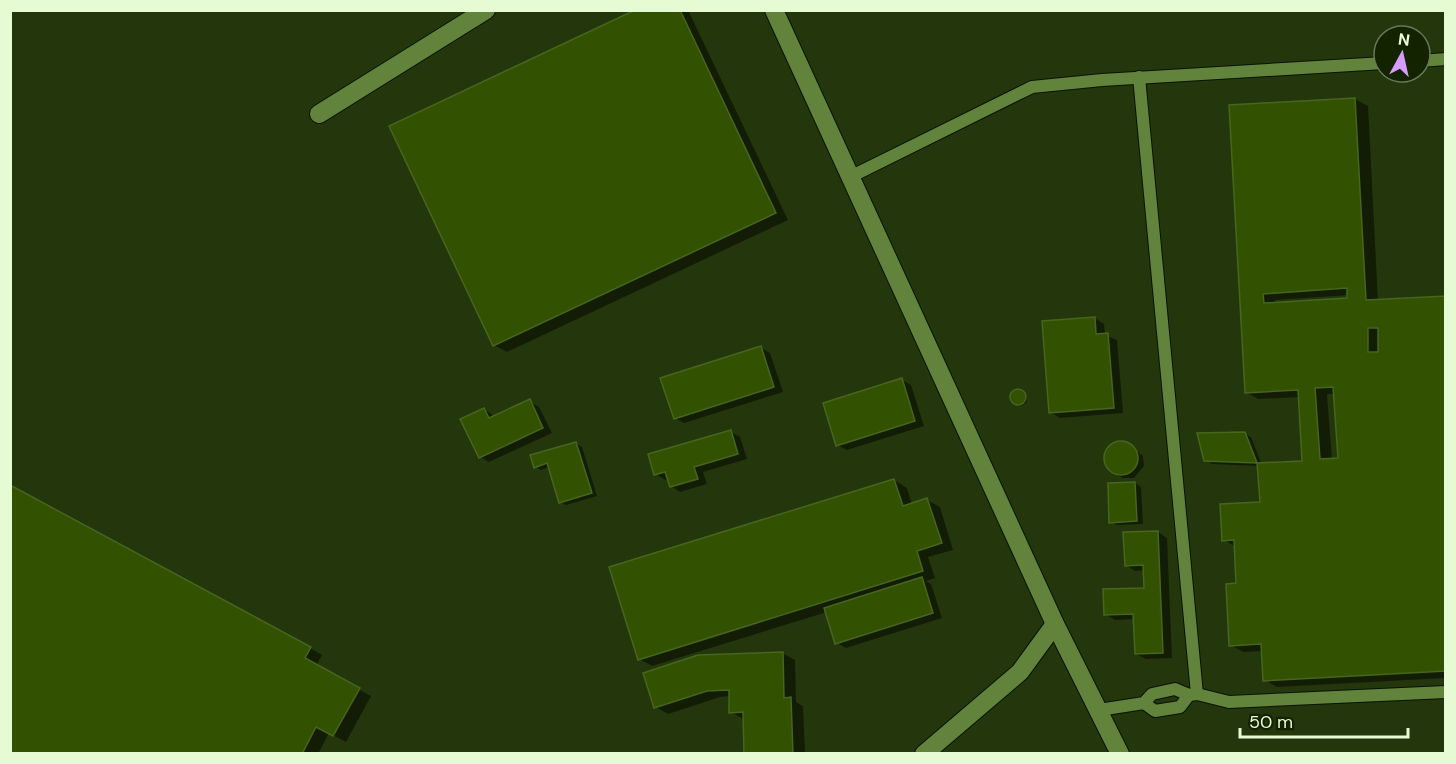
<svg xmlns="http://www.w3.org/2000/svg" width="1456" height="764" font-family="'DM Sans',sans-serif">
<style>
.built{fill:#24370c;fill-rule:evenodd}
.shadow{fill:#0007;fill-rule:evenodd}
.building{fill:#335201;stroke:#46661e;stroke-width:1.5;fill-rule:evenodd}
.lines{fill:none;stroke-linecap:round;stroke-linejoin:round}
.lane-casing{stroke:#091301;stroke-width:14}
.street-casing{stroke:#091301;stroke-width:20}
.lane{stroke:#61833c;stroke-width:12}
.street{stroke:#61833c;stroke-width:18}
</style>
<rect width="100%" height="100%" fill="#1c2d06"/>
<path class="built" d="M11,11h1434v742h-1434zM1384,36h36v36h-36z"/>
<g class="shadow">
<path d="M639,10h49l100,210 -281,132 -13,-7z"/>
<path d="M1355,99l13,7 10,195 68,-4v381l-169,9 -12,-7 -2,-29 -20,1 -12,-7 7,-61 -2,-37 -12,-7 37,-37 -2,-37 -47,-2 -6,-4 39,-26 6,3 11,28 42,-2 -4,-66 -42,2 -12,-7 -16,-286zM1349,295v4l-73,5 -1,-4zM1327,394h8l4,66h-7z"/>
<path d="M1095,318l9,6 1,11 12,5 6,73 -63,5 -10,-6z"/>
<path d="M760,347l10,6 13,39 -99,31 -9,-5z"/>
<path d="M902,380l9,5 13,41 -77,24 -10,-5z"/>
<circle cx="1020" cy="399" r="7"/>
<path d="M529,401l10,6 13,26 -63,29 -9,-5 4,-48 11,8z"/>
<path d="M731,432l9,5 7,22 -44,13 4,12 -27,8 -9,-6 -2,-7 -4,1 -9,-6z"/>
<path d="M576,443l6,4 15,49 -31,9 -6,-3 -11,-35 -8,3 -6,-3z"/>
<path d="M1128,444l15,12 1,10 -10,12h-11l-7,-4 -8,-7 -3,-10 8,-12z"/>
<path d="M894,480l13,8 5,17 15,-5 13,7 13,43 -25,7 7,21 -9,3 5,3 11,34 -96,30 -9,-5 -10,-31 -175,54 -13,-7z"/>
<path d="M1135,483l6,4 2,37 -26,1 -6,-3z"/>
<path d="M1158,532l9,6 5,120 -26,1 -10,-5 -1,-35 -20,1 -10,-6 41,-25 -1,-19 -10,1 -9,-6z"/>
<path d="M310,648l12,7 -6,11 55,30 -25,46 -17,-9 -11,21h-308z"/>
<path d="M782,653l13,7 1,42 7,4 2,48h-59l-3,-35 -12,-7 -1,-16 -10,1 -52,17 -12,-7z"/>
</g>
<g class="building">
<path d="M635,10h45l96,203 -283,133 -104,-220z"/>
<path d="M1355,98l11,202 80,-4v375l-183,10 -2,-37 -32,2 -3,-62 10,-1 -2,-43 -12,1 -2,-37 40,-2 -3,-39 45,-2 -4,-71 -53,3 -16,-288zM1347,288v10l-83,5 -1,-9zM1368,328h10v24h-10zM1333,387l5,71 -18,1 -5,-71z"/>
<path d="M1095,317l1,17 12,-1 6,75 -65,5 -7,-92z"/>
<path d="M761,346l13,41 -100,32 -14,-41z"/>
<path d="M902,378l13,43 -79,25 -13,-43z"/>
<circle cx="1018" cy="397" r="8"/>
<path d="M530,399l13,29 -64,30 -19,-39 24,-11 5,10z"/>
<path d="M731,430l7,24 -44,13 4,12 -28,8 -5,-15 -11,3 -6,-21z"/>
<path d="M1245,432l12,31 -53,-2 -7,-28z"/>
<circle cx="1121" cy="458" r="17"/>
<path d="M576,442l16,51 -33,10 -12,-40 -13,5 -4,-13z"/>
<path d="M894,479l9,27 24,-8 15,45 -25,8 6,20 -285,89 -29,-93z"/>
<path d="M1135,482l2,39 -28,2 -1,-40z"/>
<path d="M10,485l301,162 -6,11 55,30 -27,48 -17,-9 -14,27h-292z"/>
<path d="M1158,531l5,122 -28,1 -2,-40 -29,1 -1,-26 41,-1 -1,-23 -18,1 -2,-34z"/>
<path d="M922,577l11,36 -98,31 -11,-36z"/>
<path d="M783,652l1,46 7,-1 2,57h-49l-1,-42 -14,1v-23l-22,1 -53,17 -11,-35 55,-18z"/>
</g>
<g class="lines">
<defs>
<g id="lane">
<path d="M1420,61l26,-2"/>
<path d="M1139,77l58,617"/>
<path d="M850,177l182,-90 70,-7 282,-17"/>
<path d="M1144,703l11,8 25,-4 9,-12"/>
<path d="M1099,710l45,-7 8,-9 23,-5 14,6 8,-1 32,8 217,-10"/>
</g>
<g id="street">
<path d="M774,10l281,614 65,130"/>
<path d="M319,114l167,-104"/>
<path d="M924,754l96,-82 35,-48"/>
</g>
</defs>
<use href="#lane" class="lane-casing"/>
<use href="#street" class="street-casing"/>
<use href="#lane" class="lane"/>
<use href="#street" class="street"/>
</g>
<rect width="1456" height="764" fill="none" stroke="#e6fad4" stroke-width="24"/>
<g transform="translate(1402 54) rotate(8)"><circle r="28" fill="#132300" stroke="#677955" stroke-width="1.5"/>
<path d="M0-4.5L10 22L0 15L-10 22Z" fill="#d49cfc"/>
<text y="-9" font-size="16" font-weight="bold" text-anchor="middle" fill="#e6fad4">N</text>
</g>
<path d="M1240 728v9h168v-9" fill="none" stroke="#e6fad4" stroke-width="3"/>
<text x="1249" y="728" font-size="18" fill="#e6fad4" stroke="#132300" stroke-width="4.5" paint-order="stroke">50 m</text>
</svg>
